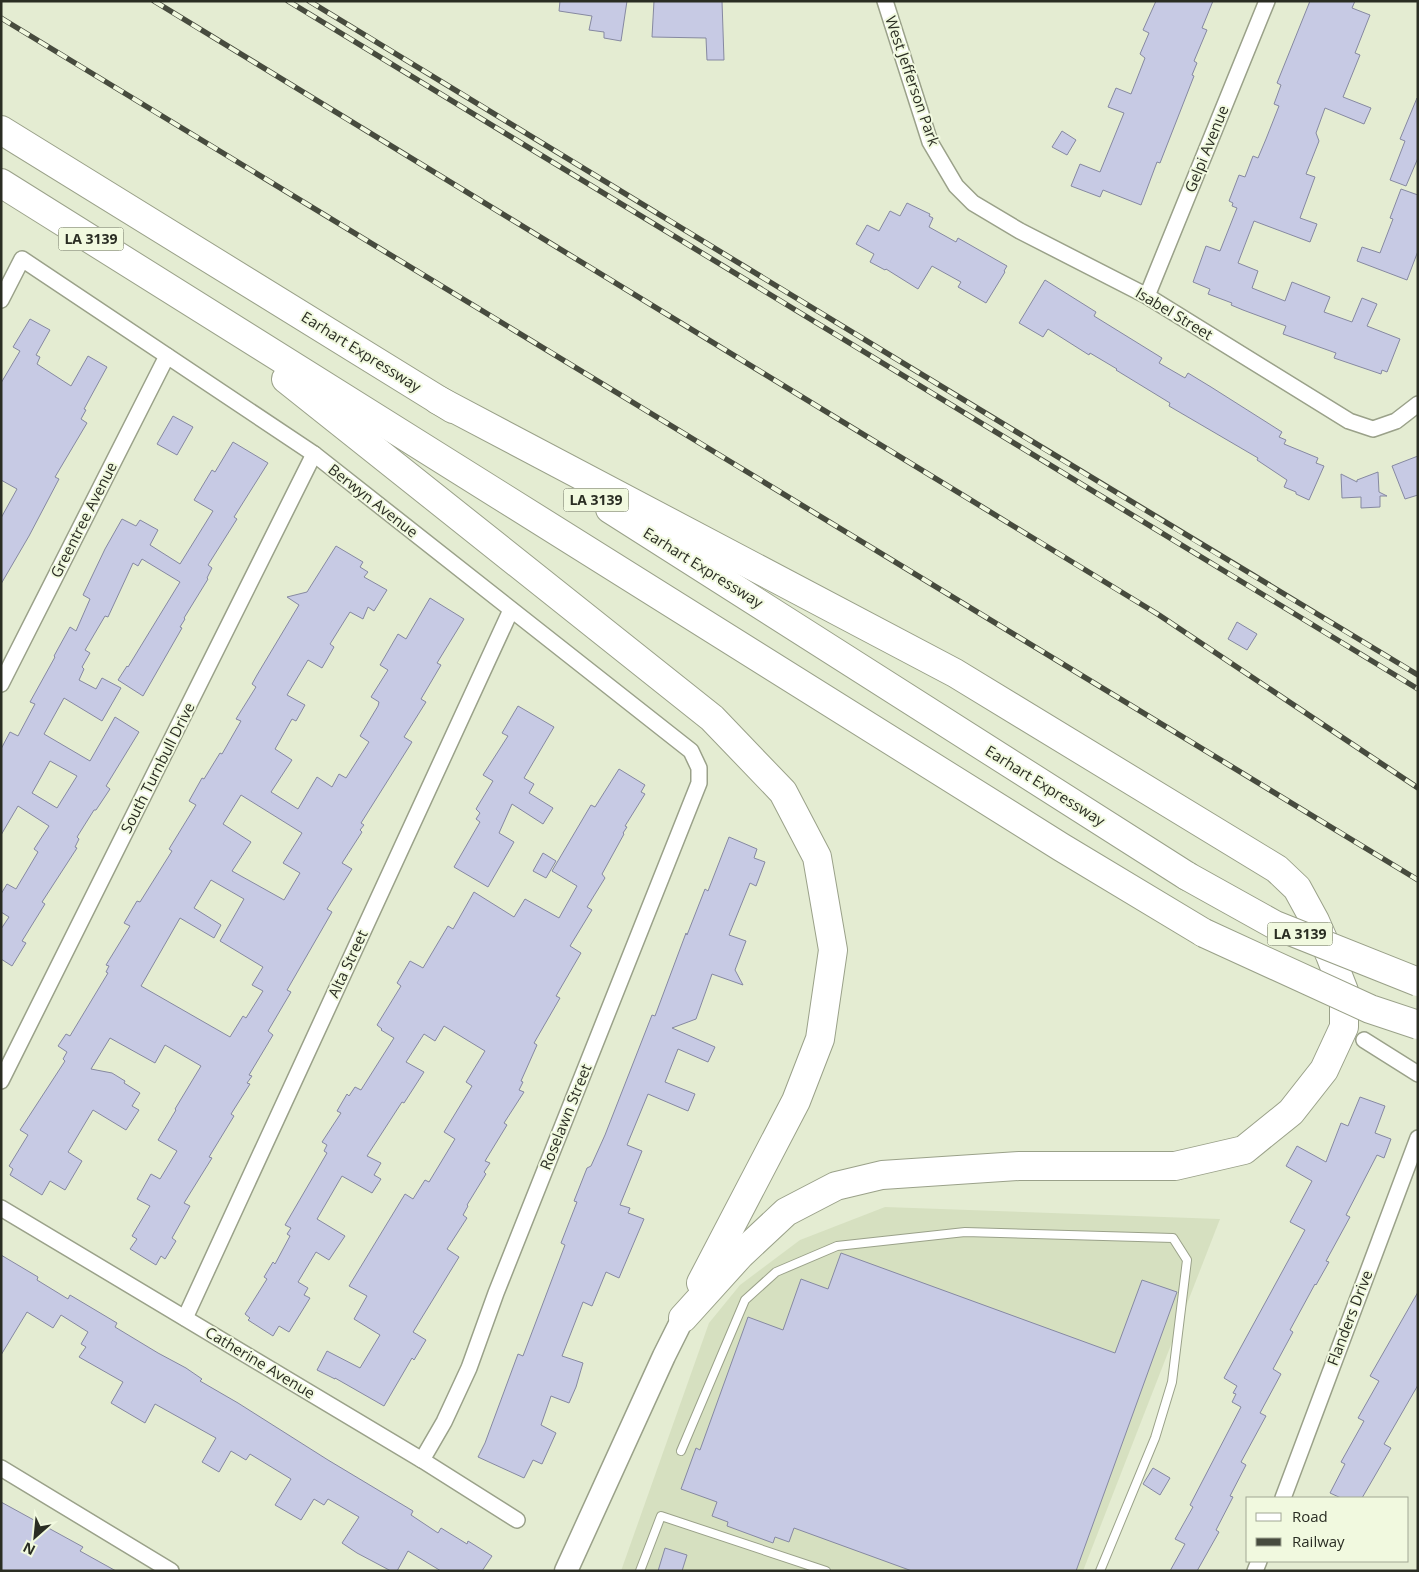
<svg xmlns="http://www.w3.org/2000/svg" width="1419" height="1572" font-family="'Open Sans',sans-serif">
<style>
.built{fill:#d6e0c0}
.building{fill:#c7cae4;stroke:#8689a1;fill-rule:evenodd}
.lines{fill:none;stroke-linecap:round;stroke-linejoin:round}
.lane-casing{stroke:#9aa189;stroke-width:10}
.street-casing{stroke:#9aa189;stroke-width:18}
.secondary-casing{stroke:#9aa189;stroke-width:25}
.highway-casing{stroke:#9aa189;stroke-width:30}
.lane{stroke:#fff;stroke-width:8}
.street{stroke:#fff;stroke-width:15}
.secondary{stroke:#fff;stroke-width:22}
.highway{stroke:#fff;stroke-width:28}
.rail-casing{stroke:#474b3e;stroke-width:5.5}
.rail{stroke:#f1f9df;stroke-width:4;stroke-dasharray:11;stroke-linecap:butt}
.highway-bridge-casing{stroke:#9aa189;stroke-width:30;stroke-linecap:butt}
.highway-bridge{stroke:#fff;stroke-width:28}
.labels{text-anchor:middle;stroke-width:4;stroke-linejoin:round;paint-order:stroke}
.shield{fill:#f1f9df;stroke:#666a5b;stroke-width:1}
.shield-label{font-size:14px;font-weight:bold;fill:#2a2d23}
.street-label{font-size:15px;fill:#2a2d23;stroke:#f1f9df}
</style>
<rect width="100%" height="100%" fill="#e4ecd2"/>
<path class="built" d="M885,1207l335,12 -137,352h-462l88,-248 31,-38 60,-45z"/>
<g class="building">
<path d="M560,1h67l-6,40 -17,-3v-6l-15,-2 3,-14 -33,-5z"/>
<path d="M654,1h68l2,59h-17l-1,-22 -54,-1z"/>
<path d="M1156,1h57l-11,27 5,2 -13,31 3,2 -5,12 2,1 -34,87 -3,-1 -16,43 -38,-15 -3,7 -29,-11 9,-22 20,8 24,-59 -16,-6 8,-19 15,6 14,-36 -5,-4 9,-21 -6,-3z"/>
<path d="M1310,1h45l-3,7 18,7 -15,38 5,2 -17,42 28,11 -7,16 -39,-16 -9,25 3,8 -13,33 9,3 -15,41 17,6 -7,18 -56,-21 -16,42 20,8 -6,17 33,13 7,-19 38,15 -6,15 28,10 10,-24 15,6 -10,22 33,13 -13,33 -5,-2 -1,4 -47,-16 2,-5 -53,-19 3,-8 -43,-16 -12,-5 1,-2 -24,-9 2,-5 -17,-7 13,-36 14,5 17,-43 -5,-2 1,-3 -4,-2 10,-26 6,2 8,-21 5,2 8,-19 13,-33 -5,-2 7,-19 -4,-2z"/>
<path d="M1417,98l1,60 -12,28 -16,-6 15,-39 -5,-2z"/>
<path d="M1062,131l14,9 -9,15 -15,-8z"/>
<path d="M1401,189l17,6v56l-11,29 -50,-19 5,-14 18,6 13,-34 -3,-1z"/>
<path d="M907,203l23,11 -1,2 4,2 -4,9 27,15 2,-4 49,28 -3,5 1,1 -19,31 -28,-16 3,-5 -29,-16 -14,23 -32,-20 -1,1 -15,-8 4,-8 -18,-10 11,-19 12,6 11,-20 10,5z"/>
<path d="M1045,280l51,32 -2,4 68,42 -3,5 26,15 3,-5 23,14 71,45 -3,5 7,3 -2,4 34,14 -2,5 8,3 -15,34 -13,-6v-2l-12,-5 3,-7 -30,-20 1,-2 -89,-52 1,-3 -54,-33 1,-1 -27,-16 -1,2 -41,-26 -5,8 -24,-14z"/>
<path d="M30,319l20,11 -14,25 4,2 -3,7 34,22 17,-30 19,11 -23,42 2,1 -5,9 6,4 -32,54 4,2 -30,57 -28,48v-66l16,-29 -16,-9v-97l19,-32 -7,-4z"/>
<path d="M173,416l20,11 -16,28 -20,-11z"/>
<path d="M233,442l35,21 -34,54 3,2 -29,46 4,3 -5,10 1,1 -24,39 1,1 -5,8 2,1 -39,68 -25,-16 9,-14 1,1 52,-85 -38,-23 -4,7 -5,-3 -25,54 -3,-1 -20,34 5,3 -8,14 2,2 -5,11 17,9 6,-11 19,10 -19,33 -38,-23 -20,36 46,27 25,-44 24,15 -33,54 4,3 -14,21h-2l-17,27 2,2 -4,8 2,1 -35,54 3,2 -23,37 4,2 -14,23 -11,-7v-30l8,-12 -8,-5v-18l6,-10 9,5 22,-37 -4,-3 15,-23 -31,-20 -17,29v-86l9,-17 8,4 17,-32 -5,-2 25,-45 -1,-1 16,-29 6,4 14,-32 -7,-4 22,-46 17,-30 14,7 4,-6 18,10 -8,15 30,19 33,-53 -19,-11 18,-30 3,2zM50,761l27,15 -20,32 -25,-15z"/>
<path d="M1418,456v39l-13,4 -13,-33z"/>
<path d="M1378,472l1,20 8,4h-7v11l-19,1v-11l-19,1 -1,-24 16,8v-2z"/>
<path d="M336,546l27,16 -3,5 8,5 -4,5 23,13 -13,21 -6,-4 -5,12 -13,-7 -20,32 4,3 -12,21 -14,-8 -21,35 18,10 -9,16 -4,-2 -17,30 17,11 -21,32 27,17 19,-32 15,10 7,-13 7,4 23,-36 -9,-6 18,-30 1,-4 -8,-5 17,-27 -8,-5 18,-31 8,5 24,-41 34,21 -27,44 4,2 -20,34 5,3 -22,35 8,5 -51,81 3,2 -4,5 2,2 -20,31 10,6 -25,40 5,3 -45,78 4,2 -23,39 5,4 -24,40 3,1 -5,7 3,1 -19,30 3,2 -25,41 3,1 -28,45 6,3 -18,32 4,3 -11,18 -4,-3 -5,9 -26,-16 7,-10 -5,-3 18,-30 -13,-7 14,-25 9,5 17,-28 -19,-11 18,-30 -1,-1 26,-43 -36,-21 -10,18 -45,-25 -19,31 21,4 13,8 -1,2 16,10 -8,13 7,4 -13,20 -33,-20 -25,42 14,9 -17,29 -15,-9 -8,14 -32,-20 3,-6 -4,-3 19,-31 -8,-5 45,-69 -2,-2 4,-7 -9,-6 8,-12 4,2 38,-63 -2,-1 3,-6 -3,-1 24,-39 -6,-3 13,-22 3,1 32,-51 -3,-2 27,-44 -7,-4 13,-23 2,1 16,-26 2,1 19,-33 -5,-2 20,-32 -4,-3 5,-9 42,-70 -12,-8 20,-5zM241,795l61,38 -19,30 17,10 -16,27 -52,-29 19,-29 -28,-18zM211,880l33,19 -24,42 43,26 -11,18 11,6 -17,27 -3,-2 -13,21 -89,-51 39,-68 34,20 7,-13 -27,-17z"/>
<path d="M1237,622l20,12 -10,16 -19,-11z"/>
<path d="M518,706l36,21 -30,51 10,6 -5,9 24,15 -10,16 -31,-20 -13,29 15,9 -26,45 -34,-20 26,-45 -4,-3 4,-6 -4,-4 17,-28 -10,-6 25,-39 -6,-3z"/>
<path d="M619,769l26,16 -4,7 4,2 -20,32 2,1 -4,6 1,1 -22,40 3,4 -18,29 5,3 -22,36 11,7 -25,43 4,2 -26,45 3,2 -16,36 2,1 -4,8 5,2 -20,31 3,2 -22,36 5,2 -6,9 2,2 -19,31 1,1 -5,9 4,3 -20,31 12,8 -46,75 13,8 -12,20 -2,-2 -28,48 -49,-28v1l-18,-9 10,-19 33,17 20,-33 -26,-16 13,-23 -18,-10 56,-92 8,5 12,-19 4,2 26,-43 -11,-7 28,-46 -6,-4 19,-31 -41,-25 -9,15 -11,-7 -18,28 18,10 -20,31 -2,-1 -35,54 14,7 -7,12 7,4 -9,14 -30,-17 -25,43 28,17 -16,24 -13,-8 -18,30 10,6 -4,7 6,3 -21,34 -10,-6 -6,10 -25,-16 2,-2 -5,-4 22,-35 -3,-2 9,-15 2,2 15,-28 -3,-2 4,-6 -6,-3 42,-72 -3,-2 3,-6 -5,-3 19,-29 -4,-2 10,-17 2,2 6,-9 6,3 33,-52 -13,-8 1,-1 -5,-4 24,-39 -4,-3 13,-22 13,7 25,-42 5,3 21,-37 40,25 11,-18 34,19 18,-32 -25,-15 39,-66 4,2z"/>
<path d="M729,837l28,12 -3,9 11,4 -9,24 -6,-3 -21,52 17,6 -11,29 8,15 -31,-11 -16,45 -24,9 43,19 -7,15 -30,-13 -13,33 30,12 -7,17 -40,-17 -21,51 15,6 -22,54 10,3 -2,5 16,6 -25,59 -13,-6 -14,34 -9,-4 -21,54 21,7 -7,24 -7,16 -18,-7 -10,29 15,8 -14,31 -9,-4 -9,18 -46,-21 7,-14 33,-89 5,2 42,-111 -4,-2 16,-41 -3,-1 13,-33 4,-2 14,-31 47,-120 3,1 31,-83 1,2 18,-46 3,2z"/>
<path d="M543,853l13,8 -10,17 -13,-7z"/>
<path d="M1360,1097l25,9 -10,27 16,6 -7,19 -7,-3 -31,60 4,2 -24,44 3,1 -13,23 -1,-1 -25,46 3,2 -20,37 8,5 -21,39 6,3 -25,46 5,3 -16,31 3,1 -17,33 3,2 -22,39h-27l15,-27 -10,-5 18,-32 -3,-2 51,-98 -9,-5 4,-8 -3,-1 4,-7 -13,-8 81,-148 -15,-8 22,-41 -26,-15 11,-20 29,16 15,-39 7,3z"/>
<path d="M841,1253l274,100 27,-73 35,12 -101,279h-164l-118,-43 -5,14 -14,-5 -2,6 -46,-17 1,-4 -16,-6 5,-14 -36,-13 15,-41 4,2 48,-133 35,13 18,-51 27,10z"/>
<path d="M1,1255l37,22 -1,3 31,19 2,-4 47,28 -2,4 43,26 28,15 16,11 -2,2 38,22 90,57 85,51 -2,4 27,18 3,-5 26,16 1,-3 24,15 -10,15h-41l-33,-20 -11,20h-6l-34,-18 -15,-10 17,-26 -31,-18 -4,6 -10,-6 -13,21 -26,-15 16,-26 -41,-25 -4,6 -15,-9 -12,21 -17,-10 14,-24 -61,-34 -10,19 -34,-20 12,-21 -44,-25 7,-10 -5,-3 7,-12 -27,-17 -8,13 -26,-16 -26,43z"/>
<path d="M1418,1292v93l-34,59 7,4 -29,50h-21l-11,-5 15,-29 -4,-2 23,-41 -6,-3 21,-37 -9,-5z"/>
<path d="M1153,1468l17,10 -10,17 -17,-11z"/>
<path d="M1,1502l82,45 -3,4 36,20h-115z"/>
<path d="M665,1548l22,7 -5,16h-24z"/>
</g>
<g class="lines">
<defs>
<g id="lane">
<path d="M681,1451l64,-151 31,-28 61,-26 128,-14 208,6 14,22 -15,122 -17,56 -55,133"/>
<path d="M640,1571l21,-55 165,55"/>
</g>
<g id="street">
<path d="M885,1l45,141 26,44 17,17 47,28 127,65 202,125 24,8 23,-8 22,-17"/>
<path d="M1147,296l120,-295"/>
<path d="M1,300l21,-41 292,195 377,297 8,17v15l-203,510 -27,75 -25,54 -22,38"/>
<path d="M1,684l166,-328"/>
<path d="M1364,1040l54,34"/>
<path d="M1,1081l313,-627"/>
<path d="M1,1208l421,252 95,60"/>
<path d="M185,1318l326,-708"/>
<path d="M1,1468l170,103"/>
<path d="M1283,1498l135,-360"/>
<path d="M1255,1571l4,-10"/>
</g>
<path id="secondary" d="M566,1571l98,-215 19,-38"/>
<g id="highway">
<path d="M1,130l452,279"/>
<path d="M1,183l1060,664 143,86"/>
<path d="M286,379l426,339 71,74 34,65 16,93 -13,89 -24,62 -95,182"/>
<path d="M438,400l517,273 322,196 20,19 18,33 15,34 14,36v36l-20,43 -33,42 -47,38 -69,16h-156l-137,9 -46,11 -50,26 -46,43 -57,63"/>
<path d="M610,509l577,367"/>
</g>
</defs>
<use href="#lane" class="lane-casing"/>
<use href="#street" class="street-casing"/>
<use href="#secondary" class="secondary-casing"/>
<use href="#highway" class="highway-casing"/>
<use href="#lane" class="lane"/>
<use href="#street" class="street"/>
<use href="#secondary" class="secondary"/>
<use href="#highway" class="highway"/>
<defs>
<g id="rail">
<path d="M154,1l1005,614 259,173"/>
<path d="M288,1l1130,688"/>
<path d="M309,1c370,225 738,451 1109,674"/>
<path d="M1,18l1417,862"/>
</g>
</defs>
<use href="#rail" class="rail-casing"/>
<use href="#rail" class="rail"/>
<defs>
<g id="highway-bridge">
<path d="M1187,876l88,49 143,57"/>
<path d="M1204,933l166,76 48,16"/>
</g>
</defs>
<use href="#highway-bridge" class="highway-bridge-casing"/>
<use href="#highway-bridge" class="highway-bridge"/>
</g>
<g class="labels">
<g class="shield">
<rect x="58.5" y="227.5" width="65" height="23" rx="4"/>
<rect x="563.5" y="488.5" width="65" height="23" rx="4"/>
<rect x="1267.5" y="922.5" width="65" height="23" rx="4"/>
</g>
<g class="shield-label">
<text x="91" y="244">LA 3139</text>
<text x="596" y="505">LA 3139</text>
<text x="1300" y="939">LA 3139</text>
</g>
<g class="street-label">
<text transform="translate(912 81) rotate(71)" y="5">West Jefferson Park</text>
<text transform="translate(1207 149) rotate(-68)" y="5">Gelpi Avenue</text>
<text transform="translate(1174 314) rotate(31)" y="5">Isabel Street</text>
<text transform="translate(361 352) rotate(32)" y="5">Earhart Expressway</text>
<text transform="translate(373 501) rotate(38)" y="5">Berwyn Avenue</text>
<text transform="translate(84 520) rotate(-63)" y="5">Greentree Avenue</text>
<text transform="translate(703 568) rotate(32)" y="5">Earhart Expressway</text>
<text transform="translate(158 768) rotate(-63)" y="5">South Turnbull Drive</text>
<text transform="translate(1045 786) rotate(32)" y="5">Earhart Expressway</text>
<text transform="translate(348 964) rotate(-65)" y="5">Alta Street</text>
<text transform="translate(566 1117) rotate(-68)" y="5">Roselawn Street</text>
<text transform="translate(1350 1318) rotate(-69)" y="5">Flanders Drive</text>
<text transform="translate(260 1363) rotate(31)" y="5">Catherine Avenue</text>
</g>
</g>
<rect width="1419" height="1572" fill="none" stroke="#2a2d23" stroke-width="5"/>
<rect x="1246" y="1497" width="162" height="65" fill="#f1f9df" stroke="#a1a794"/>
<rect x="1256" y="1513" width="25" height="8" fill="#ffffff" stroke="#a1a794"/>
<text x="1292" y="1522" font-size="15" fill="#2a2d23">Road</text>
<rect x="1256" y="1538" width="25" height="8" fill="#474b3e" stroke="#a1a794"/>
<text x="1292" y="1547" font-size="15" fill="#2a2d23">Railway</text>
<g transform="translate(35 1537) rotate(207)" stroke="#f1f9df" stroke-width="4" paint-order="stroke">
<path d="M0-4L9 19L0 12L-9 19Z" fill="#2a2d23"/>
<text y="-8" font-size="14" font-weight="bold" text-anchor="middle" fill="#2a2d23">N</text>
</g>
</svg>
